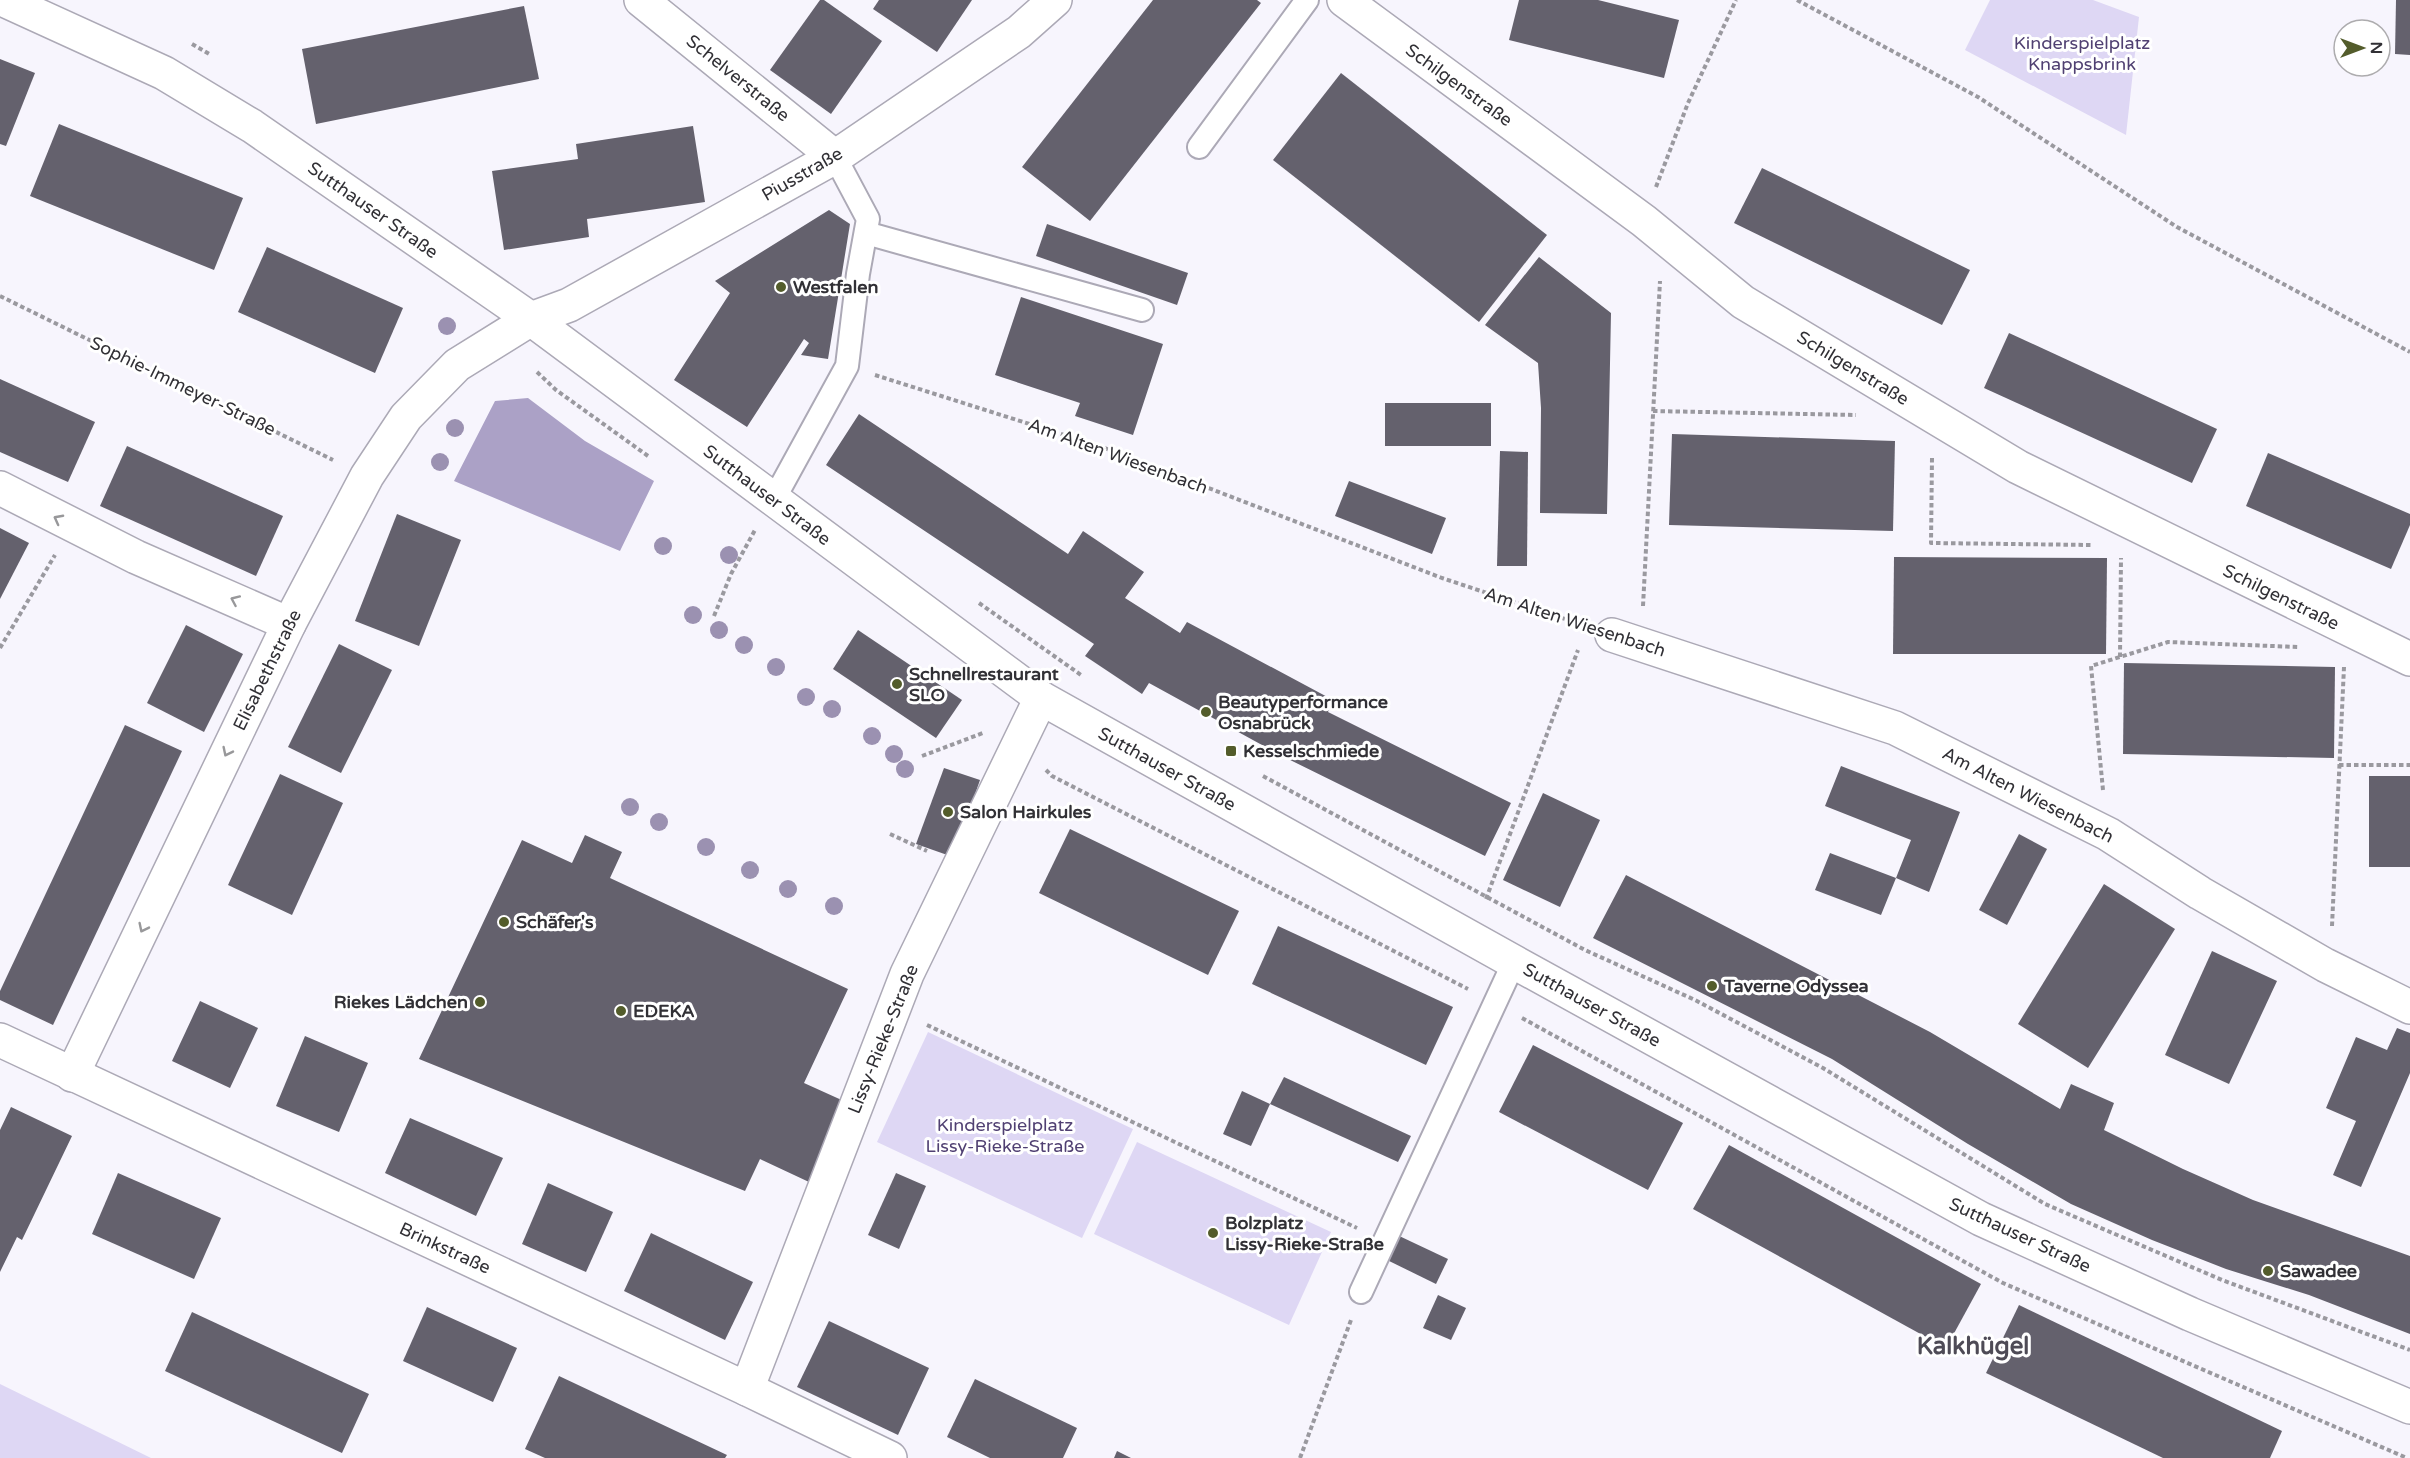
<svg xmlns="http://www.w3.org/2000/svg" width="2410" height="1458" font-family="'Varela Round',sans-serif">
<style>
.green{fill:#ded7f4}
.water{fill:#aba1c6}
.building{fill:#64616d}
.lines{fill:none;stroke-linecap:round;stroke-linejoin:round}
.lane-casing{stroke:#aca9b6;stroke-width:26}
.street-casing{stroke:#aca9b6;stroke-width:36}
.secondary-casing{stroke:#aca9b6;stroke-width:36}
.path{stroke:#9a999f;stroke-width:4;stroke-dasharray:4.5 3;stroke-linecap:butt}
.lane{stroke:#fff;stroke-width:22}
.street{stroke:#fff;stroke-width:33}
.secondary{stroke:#fff;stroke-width:33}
.tree{fill:#9b91b1}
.oneway{stroke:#98989a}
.poi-dot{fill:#535c2b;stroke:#fff;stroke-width:2}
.labels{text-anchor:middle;stroke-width:6;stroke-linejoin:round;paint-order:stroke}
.park-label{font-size:18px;fill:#504072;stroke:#fff}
.street-label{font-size:18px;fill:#313035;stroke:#fff}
.poi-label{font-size:18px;font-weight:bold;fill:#313035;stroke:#fff;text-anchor:start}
.district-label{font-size:24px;font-weight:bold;fill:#4e4b56;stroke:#fff}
</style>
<rect width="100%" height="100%" fill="#f7f5fd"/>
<g class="green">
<path d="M1990,0h103l46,17 -13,118 -161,-85z"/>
<path d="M928,1032l205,97 -51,109 -205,-96z"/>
<path d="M1137,1142l194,90 -42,93 -195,-91z"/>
<path d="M0,1384l151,74h-151z"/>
</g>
<path class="water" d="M528,398l57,43 69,40 -34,70 -166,-70 41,-80z"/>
<g class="building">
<path d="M820,0h4l58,41 -51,73 -61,-44z"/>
<path d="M879,0h93l-35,52 -64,-43z"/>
<path d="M1153,0h104l4,3 -171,218 -68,-54z"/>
<path d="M1519,0h79l81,20 -15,58 -155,-38z"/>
<path d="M2396,0h14v55l-15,-1z"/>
<path d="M524,6l15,73 -223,45 -14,-75z"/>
<path d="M0,59l35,14 -29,73 -6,-2z"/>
<path d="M1341,73l206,162 -68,87 -206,-162z"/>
<path d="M59,124l184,74 -29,72 -184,-74z"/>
<path d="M693,126l12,76 -118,17 2,18 -85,13 -12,-79 86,-12 -2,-15z"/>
<path d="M1762,168l208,102 -28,55 -208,-102z"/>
<path d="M829,210l21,14 -22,135 -27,-4 8,-12 -5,-4 -57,88 -73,-47 56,-87 -15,-12z"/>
<path d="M1047,224l141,49 -11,32 -141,-49z"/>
<path d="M267,247l136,61 -28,65 -137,-61z"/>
<path d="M1539,257l72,56 -4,201 -67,-1 1,-105 -3,-45 -53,-38z"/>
<path d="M1021,297l142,47 -30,91 -58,-19 5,-13 -85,-28z"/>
<path d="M2009,333l208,96 -25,54 -208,-95z"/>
<path d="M0,379l95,43 -27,60 -68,-30z"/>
<rect x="1385" y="403" width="106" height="43"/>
<path d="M859,414l209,140 15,-23 61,41 -19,26 55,35 7,-11 146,78 -5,12 183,91 -26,53 -205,-101 -131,-72 -7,11 -57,-38 9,-12 -268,-179z"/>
<path d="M1672,434l223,7 -2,90 -224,-6z"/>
<path d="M127,446l156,70 -27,60 -156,-70z"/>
<path d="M1500,451l28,1 -1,114h-30z"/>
<path d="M2268,453l142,61v11l-19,44 -145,-63z"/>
<path d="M1349,481l97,37 -14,36 -97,-38z"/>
<path d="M397,514l64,26 -42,106 -64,-25z"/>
<path d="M0,528l29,15 -29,56z"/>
<path d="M1894,557l213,1 -1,96h-213z"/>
<path d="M186,625l57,29 -39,78 -57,-29z"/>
<path d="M858,630l104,70 -26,38 -103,-69z"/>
<path d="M339,644l53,26 -51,103 -53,-26z"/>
<path d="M2124,663l211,4 -1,91 -211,-4z"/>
<path d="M125,725l57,26 -129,274 -53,-25v-9z"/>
<path d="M1841,766l119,46 -31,80 -33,-14 -15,37 -66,-25 15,-37 66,25 15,-38 -86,-34z"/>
<path d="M944,768l36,12 -27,77 -37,-13z"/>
<path d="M280,774l63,29 -51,112 -64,-30z"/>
<rect x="2369" y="776" width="41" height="91"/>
<path d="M1543,793l57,27 -40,87 -57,-27z"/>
<path d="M1070,829l169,82 -31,64 -169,-82z"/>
<path d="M2019,834l28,15 -40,76 -28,-15z"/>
<path d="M585,835l37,17 -12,26 238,111 -44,94 42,19 -37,80 -49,-23 -15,32 -326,-132 103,-219 50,23z"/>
<path d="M1626,875l304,157 130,77 11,-25 43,19 -10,27 79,39 70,31 157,56v78l-101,-39 -83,-26 -74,-29 -81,-36 -103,-60 -136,-85 -239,-121z"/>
<path d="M2104,884l71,45 -87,139 -70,-44z"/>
<path d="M1278,926l175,81 -27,58 -174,-81z"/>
<path d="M2212,951l65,30 -48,103 -64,-29z"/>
<path d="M200,1001l58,27 -28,60 -58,-27z"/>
<path d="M2397,1028l13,5v40l-49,114 -28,-12 23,-54 -30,-13 30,-71 31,13z"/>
<path d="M305,1036l63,27 -29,69 -63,-26z"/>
<path d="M1533,1045l150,78 -35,67 -149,-78z"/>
<path d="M1284,1077l127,59 -13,26 -128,-58z"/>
<path d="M1242,1091l28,13 -19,42 -28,-12z"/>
<path d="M11,1107l61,29 -50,104 -5,-3 -17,35v-142z"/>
<path d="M410,1118l93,40 -27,58 -91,-43z"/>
<path d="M1729,1145l252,139 -35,64 -253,-139z"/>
<path d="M118,1173l103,45 -27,61 -102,-45z"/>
<path d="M896,1173l30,13 -27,63 -31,-14z"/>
<path d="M548,1183l65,29 -27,60 -64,-28z"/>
<path d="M651,1233l102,49 -28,58 -101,-49z"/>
<path d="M1395,1234l53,25 -12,25 -53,-26z"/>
<path d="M1438,1295l28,13 -15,32 -28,-12z"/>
<path d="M2019,1305l263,126 -12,27h-107l-177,-85z"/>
<path d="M427,1307l90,41 -24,54 -90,-41z"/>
<path d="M192,1312l177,82 -27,59 -177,-82z"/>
<path d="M829,1321l100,47 -31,67 -101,-48z"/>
<path d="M559,1376l168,79 -2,3h-180l-20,-9z"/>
<path d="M975,1379l102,49 -14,30h-73l-43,-21z"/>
<path d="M1117,1451l14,7h-17z"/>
</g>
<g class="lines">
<defs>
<g id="lane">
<path d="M1199,147l108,-147"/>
<path d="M866,233l276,77"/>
<path d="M774,499l73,-133 11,-92 10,-55 -33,-62"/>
<path d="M1361,1292l153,-330"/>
</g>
<g id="street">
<path d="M641,0l194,157"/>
<path d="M1344,0l300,221 99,81 275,165 392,192"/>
<path d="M0,488l136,69 153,67"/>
<path d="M1612,635l283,93 213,106 92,59 125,72 85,42"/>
<path d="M0,1040l747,349 143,69"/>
<path d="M72,1075l217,-451 78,-148 39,-59 51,-52 74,-46 38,-14 266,-148 184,-125 36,-32"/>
<path d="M747,1389l160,-415 134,-276"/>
</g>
<path id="secondary" d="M4,0l160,73 88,53 279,193 510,379 473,264 467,257 209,95 220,93"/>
</defs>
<use href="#lane" class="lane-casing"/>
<use href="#street" class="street-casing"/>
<use href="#secondary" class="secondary-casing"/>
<g class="path">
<path d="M1797,0l181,97 199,130 233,125"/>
<path d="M192,44l19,11"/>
<path d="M1656,187l32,-84 48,-103"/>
<path d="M0,296l333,164"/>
<path d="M537,372l19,18 92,66"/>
<path d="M875,375l227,72 340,131 135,45"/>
<path d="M1653,411l203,4"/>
<path d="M1932,458l-1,85 160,2"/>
<path d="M979,603l102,72"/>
<path d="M1643,606l17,-325"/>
<path d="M714,616l17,-42 24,-44"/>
<path d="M0,648l55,-93"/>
<path d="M2120,657l1,-99"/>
<path d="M922,756l61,-23"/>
<path d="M2339,765h71"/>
<path d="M1046,770l6,6 416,213"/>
<path d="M1263,776l322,174 110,50 128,68 222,136 177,76 188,70"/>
<path d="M2103,790l-12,-124 77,-24 130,5"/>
<path d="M890,834l37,17"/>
<path d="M1486,899l92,-249"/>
<path d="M2332,926l12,-259"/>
<path d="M1522,1018l481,265 404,175"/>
<path d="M927,1025l430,203"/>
<path d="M1300,1458l51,-138"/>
</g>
<use href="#lane" class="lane"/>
<use href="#street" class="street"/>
<use href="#secondary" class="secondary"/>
</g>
<g class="tree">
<circle cx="447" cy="326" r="9"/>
<circle cx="455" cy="428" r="9"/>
<circle cx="440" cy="462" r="9"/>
<circle cx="663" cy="546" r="9"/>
<circle cx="729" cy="555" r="9"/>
<circle cx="693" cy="615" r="9"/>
<circle cx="719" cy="630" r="9"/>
<circle cx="744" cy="645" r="9"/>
<circle cx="776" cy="667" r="9"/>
<circle cx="806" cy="697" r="9"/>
<circle cx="832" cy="709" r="9"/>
<circle cx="872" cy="736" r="9"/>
<circle cx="894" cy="754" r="9"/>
<circle cx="905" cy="769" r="9"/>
<circle cx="630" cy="807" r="9"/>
<circle cx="659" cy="822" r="9"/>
<circle cx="706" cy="847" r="9"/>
<circle cx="750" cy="870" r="9"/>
<circle cx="788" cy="889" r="9"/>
<circle cx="834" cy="906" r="9"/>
</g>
<defs><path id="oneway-chevron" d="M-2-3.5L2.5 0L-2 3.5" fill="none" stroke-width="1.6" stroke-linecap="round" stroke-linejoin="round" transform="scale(1.5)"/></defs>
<g class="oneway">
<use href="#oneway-chevron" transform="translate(58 519) rotate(-152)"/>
<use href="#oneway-chevron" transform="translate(235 600) rotate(-156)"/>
<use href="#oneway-chevron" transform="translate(227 752) rotate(116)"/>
<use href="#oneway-chevron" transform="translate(143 928) rotate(116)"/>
</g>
<g class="poi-dot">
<circle cx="781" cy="287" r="6"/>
<circle cx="897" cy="684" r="6"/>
<circle cx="1206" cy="712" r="6"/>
<rect x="1225" y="745" width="12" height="12" rx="3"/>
<circle cx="948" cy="812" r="6"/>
<circle cx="504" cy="922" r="6"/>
<circle cx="1712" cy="986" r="6"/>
<circle cx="480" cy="1002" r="6"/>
<circle cx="621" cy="1011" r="6"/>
<circle cx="1213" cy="1233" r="6"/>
<circle cx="2268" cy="1271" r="6"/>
</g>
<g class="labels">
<g class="park-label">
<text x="2082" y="49">Kinderspielplatz<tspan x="2082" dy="21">Knappsbrink</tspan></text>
<text x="1005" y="1131">Kinderspielplatz<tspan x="1005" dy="21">Lissy-Rieke-Straße</tspan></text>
</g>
<g class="street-label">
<text transform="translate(738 78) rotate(39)" y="6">Schelverstraße</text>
<text transform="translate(1459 85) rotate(36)" y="6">Schilgenstraße</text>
<text transform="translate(802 174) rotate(-30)" y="6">Piusstraße</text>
<text transform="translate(373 210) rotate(35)" y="6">Sutthauser Straße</text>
<text transform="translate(1853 368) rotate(31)" y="6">Schilgenstraße</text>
<text transform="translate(183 386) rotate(26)" y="6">Sophie-Immeyer-Straße</text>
<text transform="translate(1118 456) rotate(20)" y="6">Am Alten Wiesenbach</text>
<text transform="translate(767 495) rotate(37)" y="6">Sutthauser Straße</text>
<text transform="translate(2281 597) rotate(26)" y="6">Schilgenstraße</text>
<text transform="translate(1575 622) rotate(18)" y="6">Am Alten Wiesenbach</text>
<text transform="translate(267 670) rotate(-64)" y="6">Elisabethstraße</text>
<text transform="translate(1167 769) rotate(29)" y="6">Sutthauser Straße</text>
<text transform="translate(2028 795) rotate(27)" y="6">Am Alten Wiesenbach</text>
<text transform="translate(1592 1005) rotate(29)" y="6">Sutthauser Straße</text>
<text transform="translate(883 1039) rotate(-68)" y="6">Lissy-Rieke-Straße</text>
<text transform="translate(2020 1235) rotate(25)" y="6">Sutthauser Straße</text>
<text transform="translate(445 1248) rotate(25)" y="6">Brinkstraße</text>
</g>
<g class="poi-label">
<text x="793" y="293">Westfalen</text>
<text x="909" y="680">Schnellrestaurant<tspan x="909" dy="21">SLO</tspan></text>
<text x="1218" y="708">Beautyperformance<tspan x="1218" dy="21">Osnabrück</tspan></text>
<text x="1243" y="757">Kesselschmiede</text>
<text x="960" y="818">Salon Hairkules</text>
<text x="516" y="928">Schäfer's</text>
<text x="1724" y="992">Taverne Odyssea</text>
<text x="468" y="1008" text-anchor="end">Riekes Lädchen</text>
<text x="633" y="1017">EDEKA</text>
<text x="1225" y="1229">Bolzplatz<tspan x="1225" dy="21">Lissy-Rieke-Straße</tspan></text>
<text x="2280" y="1277">Sawadee</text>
</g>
<g class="district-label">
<text x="1973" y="1354">Kalkhügel</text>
</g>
</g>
<g transform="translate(2362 48) rotate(90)"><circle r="28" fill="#ffffff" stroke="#adacae" stroke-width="1.5"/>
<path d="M0-4.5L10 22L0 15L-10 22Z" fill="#535c2b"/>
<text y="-9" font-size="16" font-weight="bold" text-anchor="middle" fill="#313035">N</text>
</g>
</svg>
